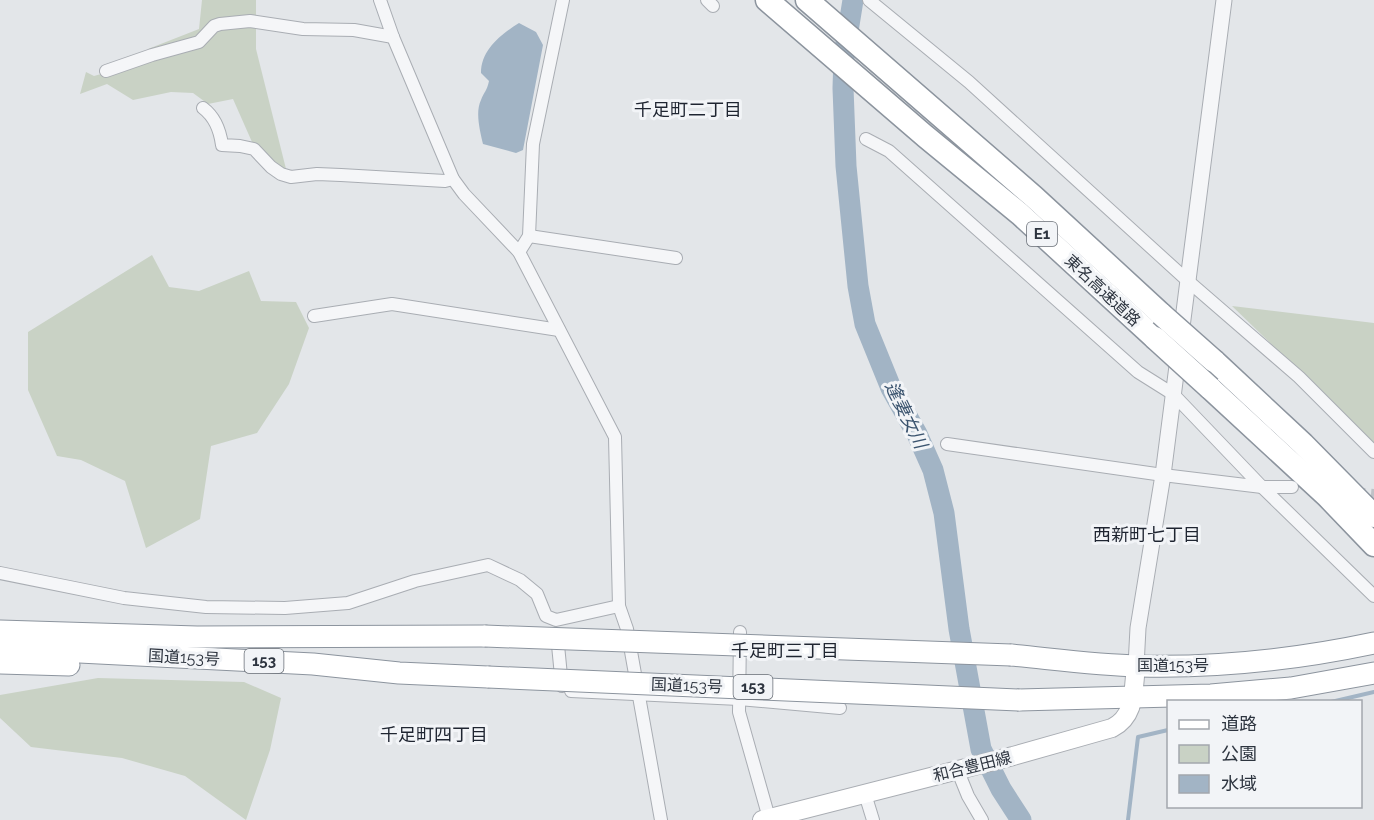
<svg xmlns="http://www.w3.org/2000/svg" width="1374" height="820" font-family="Raleway,'Noto Sans JP',sans-serif">
<style>
.green{fill:#c9d2c5}
.water{fill:#a2b4c5}
.lines{fill:none;stroke-linecap:round;stroke-linejoin:round}
.stream{stroke:#a2b4c5;stroke-width:4}
.river{stroke:#a2b4c5;stroke-width:21}
.minor-tunnel{stroke:#bfc2c7;stroke-width:12;stroke-dasharray:12 6;stroke-linecap:butt}
.minor-casing{stroke:#a9adb3;stroke-width:14}
.tertiary-casing{stroke:#a9adb3;stroke-width:17}
.secondary-casing{stroke:#a9adb3;stroke-width:20}
.trunk-casing{stroke:#8c949e;stroke-width:23}
.motorway-casing{stroke:#8c949e;stroke-width:25}
.minor{stroke:#f5f6f8;stroke-width:12}
.tertiary{stroke:#f5f6f8;stroke-width:15}
.secondary{stroke:#fff;stroke-width:18}
.trunk{stroke:#fff;stroke-width:21}
.motorway{stroke:#fff;stroke-width:22}
.trunk-bridge-casing{stroke:#8c949e;stroke-width:23;stroke-linecap:butt}
.motorway-bridge-casing{stroke:#8c949e;stroke-width:25;stroke-linecap:butt}
.trunk-bridge{stroke:#fff;stroke-width:21}
.motorway-bridge{stroke:#fff;stroke-width:22}
.labels{text-anchor:middle;stroke-width:6;stroke-linejoin:round;paint-order:stroke}
.shield{fill:#f2f4f7;stroke:#686e76;stroke-width:1.5}
.shield-label{font-size:15px;font-weight:bold;fill:#2d343f}
.street-label{font-size:16px;fill:#2d343f;stroke:#f2f4f7}
.neighbourhood-label{font-size:18px;fill:#1f2531;stroke:#f2f4f7}
.water-label{font-size:18px;font-style:italic;fill:#3b546f;stroke:#f2f4f7}
</style>
<rect width="100%" height="100%" fill="#e3e6e9"/>
<g class="green">
<path d="M202,0h54v49l30,120 -2,3 -11,-8 -21,-22 -19,-43 -25,5 -15,-11 -22,-1 -38,8 -26,-16 -27,10 6,-22 8,4 49,-14 5,-13 51,-20z"/>
<path d="M152,255l17,32 30,4 50,-20 12,30 35,1 13,26 -20,56 -32,49 -46,13 -11,73 -54,29 -21,-67 -44,-21 -24,-4 -29,-66v-58z"/>
<path d="M1232,306l142,17v121z"/>
<path d="M98,678l146,4 37,16 -11,52 -24,70 -61,-44 -63,-18 -91,-11 -31,-29v-23z"/>
</g>
<path class="water" d="M519,23l17,9 7,13 -20,105 -7,3 -33,-9c-3,-13 -8,-32 -2,-44 3,-8 6,-9 8,-19l-8,-8c0,-23 19,-38 38,-50z"/>
<g class="lines">
<g class="stream">
<path d="M1331,702l43,-10"/>
<path d="M1128,820l10,-83 30,-7"/>
</g>
<path class="river" d="M853,0l-9,56 -1,32 3,78 12,120 7,38 26,64 26,46 16,36 11,43 15,116 22,120 20,40 20,31"/>
<path class="minor-tunnel" d="M1353,493l21,2"/>
<defs>
<g id="minor">
<path d="M380,0l13,37 60,142 11,15 55,58 96,185 4,169 8,23 34,191"/>
<path d="M707,0l6,6"/>
<path d="M869,0l100,82 219,199 111,96 75,75"/>
<path d="M106,71l46,-16 47,-13 15,-16 6,-2 30,-3 53,8 51,1 39,7"/>
<path d="M203,108c12,9 17,22 19,37l18,1 14,3 17,18 10,7 10,3 26,-3 24,1 104,6 8,-2"/>
<path d="M866,139l23,12 249,221 35,22 89,93 112,109"/>
<path d="M529,236l147,22"/>
<path d="M519,252l10,-16 4,-92 30,-144"/>
<path d="M314,316l78,-12 167,26"/>
<path d="M947,444l216,31 99,12h30"/>
<path d="M0,573l124,25 82,9 79,1 63,-5 67,-22 73,-16 32,15 17,14 9,22 10,4 63,-14"/>
<path d="M740,632l-1,80 30,106"/>
<path d="M557,635l5,51"/>
<path d="M571,691l168,8 101,9"/>
<path d="M957,769l11,27 14,24"/>
<path d="M865,794l8,26"/>
</g>
<path id="tertiary" d="M1136,666l2,-38 25,-153 61,-475"/>
<path id="secondary" d="M762,820l251,-64 99,-28c24,-12 21,-38 24,-62"/>
<g id="trunk">
<path d="M0,631l197,6 288,-1"/>
<path d="M0,648l313,16 86,9 89,4"/>
<path d="M1011,655c42,4 85,10 128,11 81,2 155,-6 235,-23"/>
<path d="M0,663l69,2"/>
<path d="M1019,700l192,-5 80,-7 83,-15"/>
</g>
<g id="motorway">
<path d="M767,0l158,136 95,78 135,124"/>
<path d="M807,0l227,197 127,117"/>
<path d="M1214,361l89,83 71,72"/>
<path d="M1210,388l117,108 47,49"/>
</g>
</defs>
<use href="#minor" class="minor-casing"/>
<use href="#tertiary" class="tertiary-casing"/>
<use href="#secondary" class="secondary-casing"/>
<use href="#trunk" class="trunk-casing"/>
<use href="#motorway" class="motorway-casing"/>
<use href="#minor" class="minor"/>
<use href="#tertiary" class="tertiary"/>
<use href="#secondary" class="secondary"/>
<use href="#trunk" class="trunk"/>
<use href="#motorway" class="motorway"/>
<defs>
<g id="trunk-bridge">
<path d="M485,636l526,19"/>
<path d="M488,677l531,23"/>
</g>
<g id="motorway-bridge">
<path d="M1161,314l53,47"/>
<path d="M1155,338l55,50"/>
</g>
</defs>
<use href="#trunk-bridge" class="trunk-bridge-casing"/>
<use href="#motorway-bridge" class="motorway-bridge-casing"/>
<use href="#trunk-bridge" class="trunk-bridge"/>
<use href="#motorway-bridge" class="motorway-bridge"/>
</g>
<g class="labels">
<g class="shield">
<rect x="1027" y="222" width="30" height="24" rx="4.5"/>
<rect x="244.5" y="649" width="39" height="24" rx="4.5"/>
<rect x="733.5" y="675" width="39" height="24" rx="4.5"/>
</g>
<g class="shield-label">
<text x="1042" y="239">E1</text>
<text x="264" y="666">153</text>
<text x="753" y="692">153</text>
</g>
<g class="street-label">
<text transform="translate(1103 290) rotate(43)" y="6">東名高速道路</text>
<text transform="translate(184 657) rotate(3)" y="6">国道153号</text>
<text x="1173" y="671">国道153号</text>
<text transform="translate(687 685) rotate(2)" y="6">国道153号</text>
<text transform="translate(972 766) rotate(-14)" y="6">和合豊田線</text>
</g>
<g class="neighbourhood-label">
<text x="688" y="116">千足町二丁目</text>
<text x="1147" y="541">西新町七丁目</text>
<text x="785" y="657">千足町三丁目</text>
<text x="434" y="741">千足町四丁目</text>
</g>
<g class="water-label">
<text transform="translate(906 415) rotate(64)" y="6">逢妻女川</text>
</g>
</g>
<rect x="1167" y="700" width="195" height="108" fill="#f2f4f7" stroke="#a3a7ad" stroke-width="1.5"/>
<rect x="1179" y="720" width="30" height="9" fill="#ffffff" stroke="#a3a7ad" stroke-width="1.5"/>
<text x="1221" y="730" font-size="18" fill="#2d343f">道路</text>
<rect x="1179" y="745" width="30" height="18" fill="#c9d2c5" stroke="#a3a7ad" stroke-width="1.5"/>
<text x="1221" y="760" font-size="18" fill="#2d343f">公園</text>
<rect x="1179" y="775" width="30" height="18" fill="#a2b4c5" stroke="#a3a7ad" stroke-width="1.5"/>
<text x="1221" y="790" font-size="18" fill="#2d343f">水域</text>
</svg>
